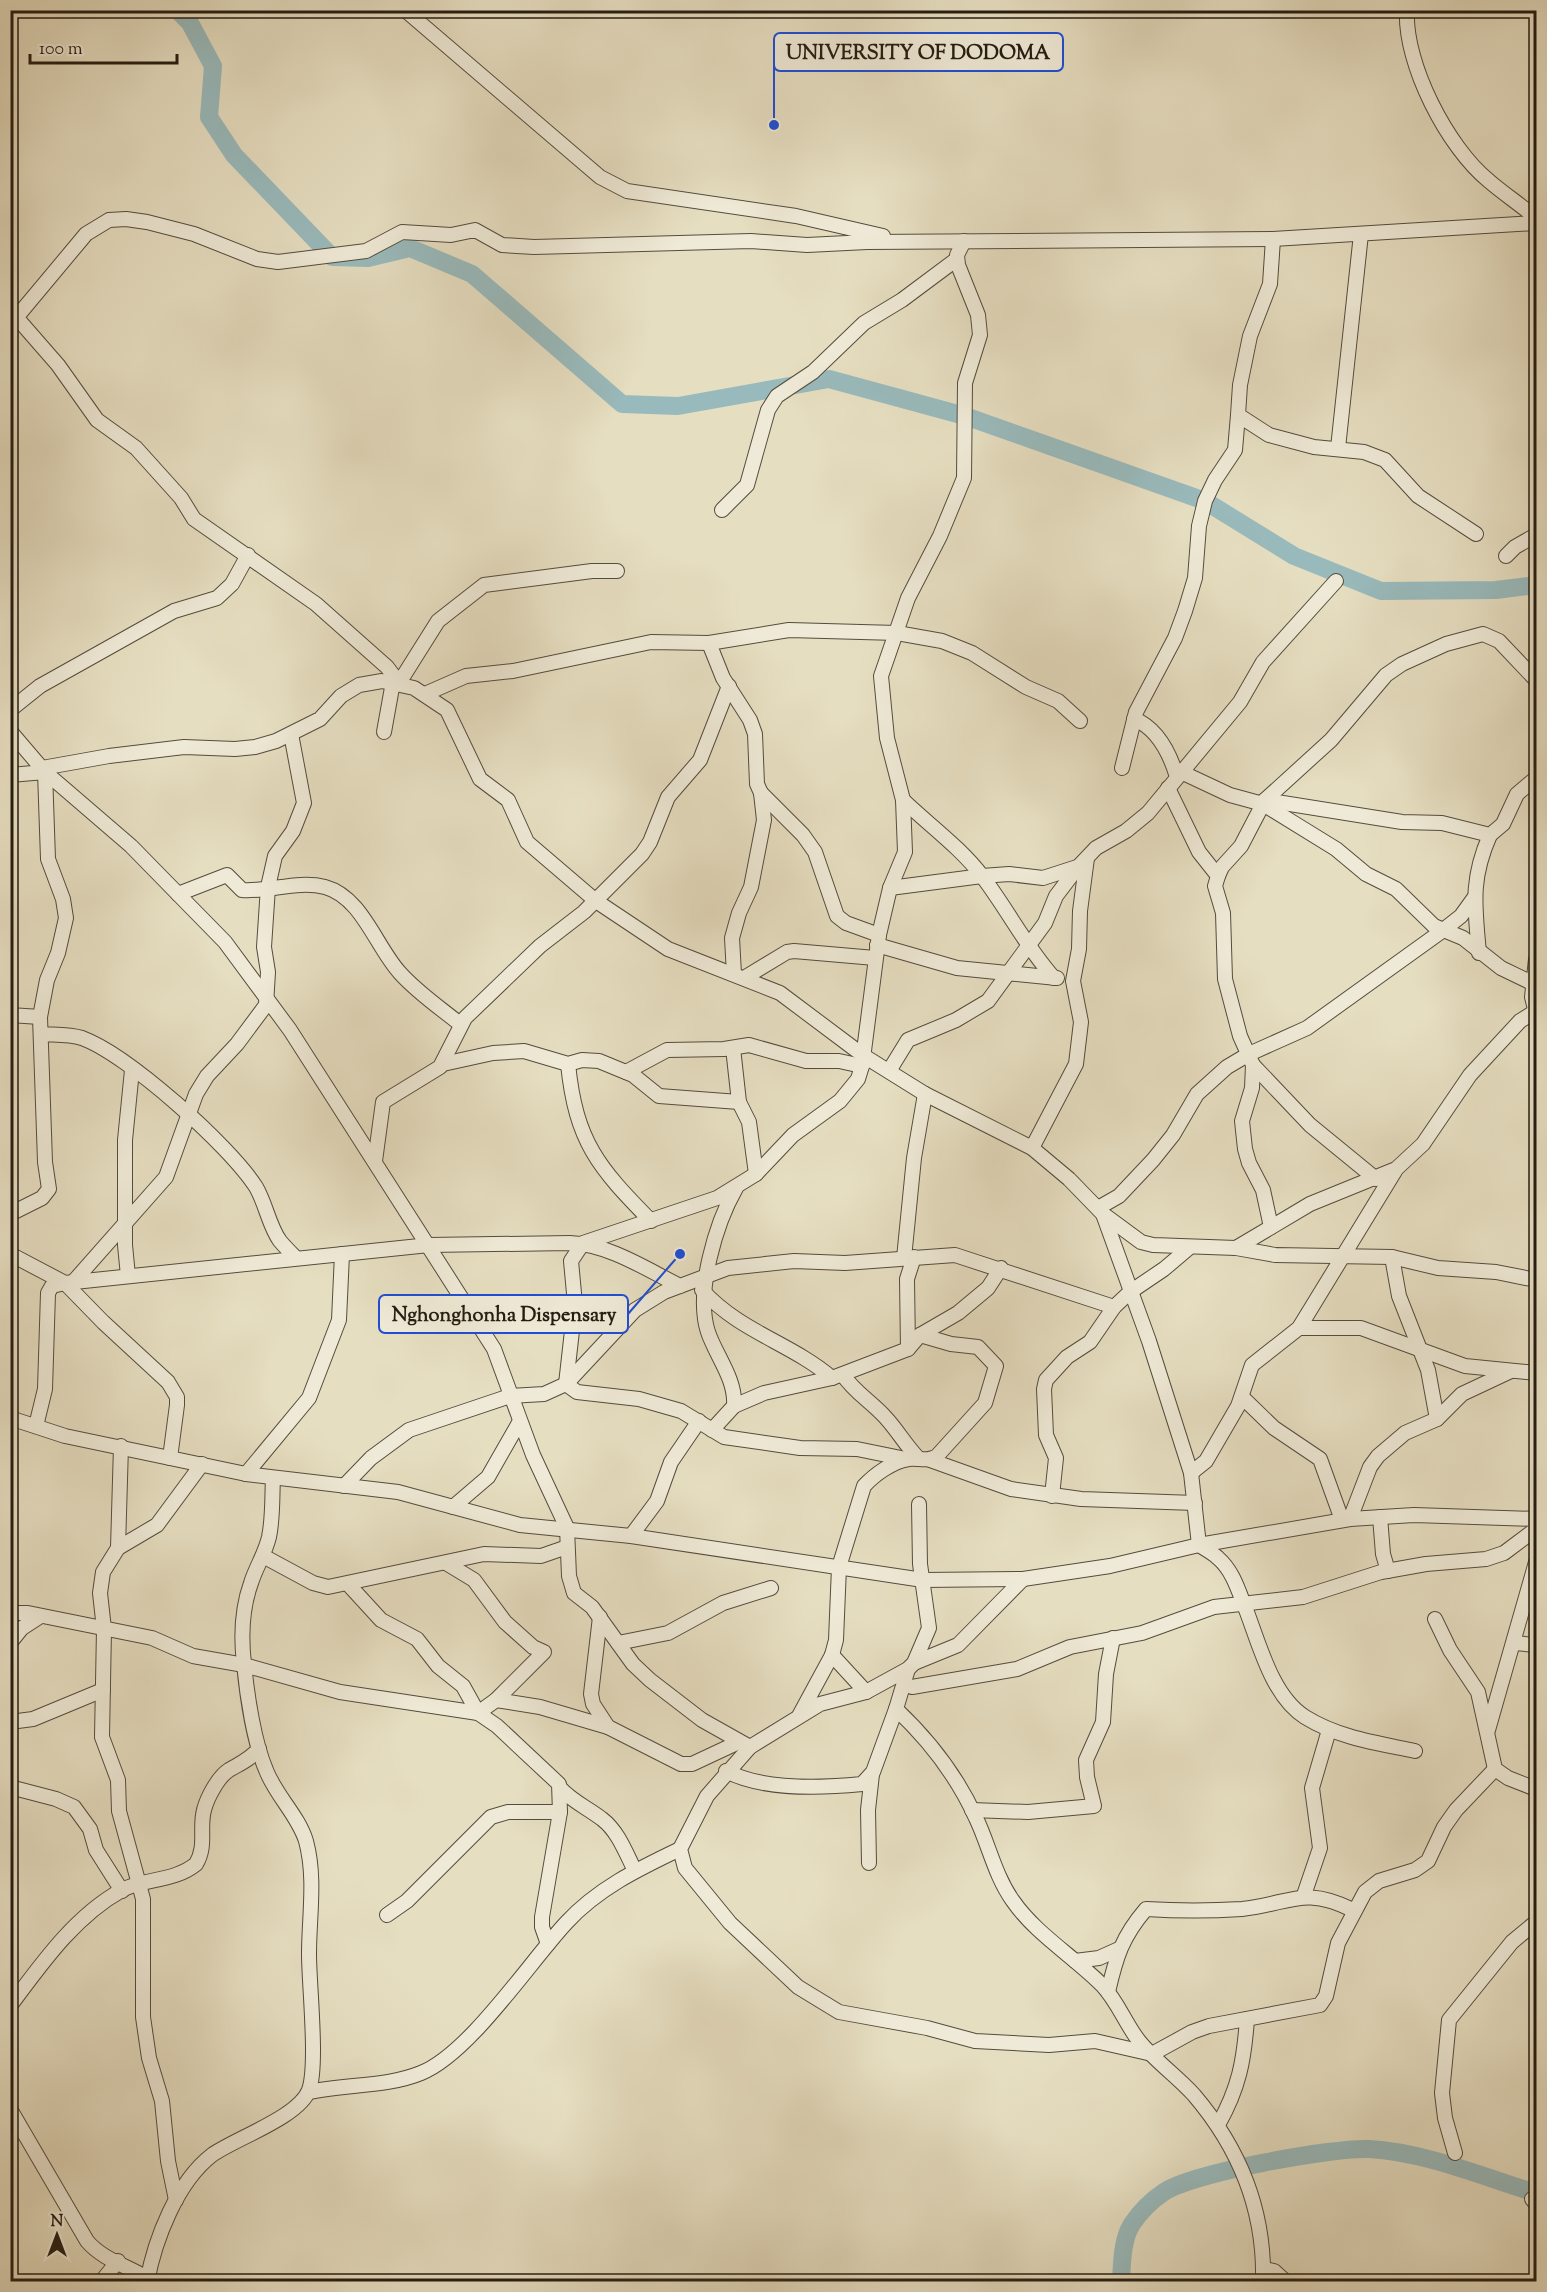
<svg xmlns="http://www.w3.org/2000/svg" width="1547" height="2292" font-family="'Sorts Mill Goudy',serif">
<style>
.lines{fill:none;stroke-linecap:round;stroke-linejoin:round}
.river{stroke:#99babc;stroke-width:18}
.minor-casing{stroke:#544c3e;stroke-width:16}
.minor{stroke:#efead7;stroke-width:14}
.leader{fill:none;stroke:#1d4ed8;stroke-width:2}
.callout-dot{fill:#1d4ed8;stroke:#efead7;stroke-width:2}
.callout{fill:#efead7;stroke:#1d4ed8;stroke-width:2}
.callout-label{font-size:20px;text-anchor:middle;font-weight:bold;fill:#241c12}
</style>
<rect width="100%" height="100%" fill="#e6dec1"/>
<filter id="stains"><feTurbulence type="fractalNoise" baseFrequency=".00333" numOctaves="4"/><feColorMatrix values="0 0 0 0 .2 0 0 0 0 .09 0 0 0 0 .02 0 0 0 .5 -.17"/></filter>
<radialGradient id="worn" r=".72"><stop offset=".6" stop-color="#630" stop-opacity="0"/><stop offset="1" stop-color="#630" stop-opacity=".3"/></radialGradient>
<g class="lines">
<g class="river">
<path d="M177,10l13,13 23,43 -4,51 25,38 98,102 36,1 42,-10 62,26 150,130 56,2 151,-27 136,37 240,85 89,55 87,35 115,-1 40,-5"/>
<path d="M1121,2282c1,-18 1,-43 11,-58 8,-12 20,-24 32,-32 28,-19 170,-45 205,-43 56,3 114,28 167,44"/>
</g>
<defs>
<g id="minor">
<path d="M405,10l195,167 27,14 169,25 87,20"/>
<path d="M1407,10c-3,54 41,138 82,171 15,13 32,24 47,37"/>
<path d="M1273,239l-3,45 -20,52 -10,49 -2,30 31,20 45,12 50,5 21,8 33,36 58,38"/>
<path d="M17,318l41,47 39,55 39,28 45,50 13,21 122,85 71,63 12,16 39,-62 46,-36 108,-14h25"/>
<path d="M10,325l76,-91 23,-14 17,-1 21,3 47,12 63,25 21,3 88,-11 36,-19 49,3 24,-5 27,15 32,2 217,-6 56,4 60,-3 406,-3 263,-16"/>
<path d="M1338,448l23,-214"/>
<path d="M722,510l25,-25 21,-75 9,-14 36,-24 51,-49 38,-23 55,-41"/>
<path d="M1506,556l9,-9 21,-12"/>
<path d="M709,643l14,35 27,42 5,14 2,50 4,9 3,27 -13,67 -12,26 -7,25 2,36"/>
<path d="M425,694l41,-18 47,-5 138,-29 58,1 80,-13 108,3 45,8 30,12 54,34 32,14 22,20"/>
<path d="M10,710l30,-24 134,-75 43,-13 15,-14 16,-29"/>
<path d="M1134,719c23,9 36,35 43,58"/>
<path d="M10,731l35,41 86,74 94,96 65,88 204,319 39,106 34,73 2,48 5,17 18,14 41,57 17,16 52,40 48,27"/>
<path d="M384,732l9,-50"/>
<path d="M42,768l67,-12 75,-9 51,2 20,-2 21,-6 44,-22 21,-23 18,-11 23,-4 32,7 33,22 33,69 28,21 19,42 69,59 72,48 112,44 84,63 61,38 107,54 37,31 34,35 38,28 12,3 83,3 74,-44 86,-35 27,-25 47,-69 50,-54 16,-10"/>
<path d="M1122,768l14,-56 39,-74 10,-27 10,-33 4,-52 6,-25 10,-21 20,-30 3,-35"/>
<path d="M1181,772l49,23 33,9 73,45 30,25 30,15 38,37 29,12 38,30 31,15"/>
<path d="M10,775l35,-3 3,87 15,40 3,19 -8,35 -11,27 -7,37 5,145 4,27 -7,9 -32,16"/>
<path d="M1168,788l31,64 19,24 -3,10 8,27 2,66 15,57 13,29 -1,23 -10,33 3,28 4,14 14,27 8,37"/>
<path d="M761,793l42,42 12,17 22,64 9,7 33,12"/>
<path d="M903,800c26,25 58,48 79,76 26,34 44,71 72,102"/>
<path d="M1265,800l137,22 40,1 48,12 13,-11 14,-30 19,-16"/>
<path d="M1218,876l4,-9 19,-21 24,-46 66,-60 55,-65 16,-11 44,-20 37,-10 16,7 37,39"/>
<path d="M890,888l92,-12 27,-2 34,4 34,-11"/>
<path d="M178,894l49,-19 15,15c27,2 56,-10 83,-3 37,10 51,60 75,86 18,20 39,34 60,51"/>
<path d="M877,945l80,23 100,10"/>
<path d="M1479,953c-4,-46 -9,-73 11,-118"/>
<path d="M1536,959l-4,38 4,16"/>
<path d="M744,978l43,-26 7,-1 81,7"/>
<path d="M10,1015l30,2"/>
<path d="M41,1034c13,1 28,0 41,4 46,17 147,107 174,149 10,17 13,39 24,54 5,6 11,12 16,17"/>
<path d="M733,1048l6,54 10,20 7,52"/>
<path d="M443,1064l50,-11 31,-2 44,13 14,-4 17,1 34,14 26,21 80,6"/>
<path d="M568,1064c8,78 30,103 83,157"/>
<path d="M1253,1065l57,60 66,54"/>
<path d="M889,1071l19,-31 48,-20 32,-19 57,-78 11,-27 22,-29 18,-19 30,-17 22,-18 92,-111 23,-40 73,-81"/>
<path d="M626,1072l41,-22 57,-1 25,-4 57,16h33l23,5"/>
<path d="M1032,1148l44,-84 5,-42 -8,-41 6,-32 1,-38 7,-53"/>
<path d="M375,1161l8,-59 57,-35 25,-49 75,-72 44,-34 58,-58 8,-12 18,-45 32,-37 29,-74"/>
<path d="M1098,1208l21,-12 34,-36 20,-25 24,-41 30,-27 22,-13 58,-26 135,-97 19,-15 13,-18"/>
<path d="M1103,1214l46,127 42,132 8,72c6,4 14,8 19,13 13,11 19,28 25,44 15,36 27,93 62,115 34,21 72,26 110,34"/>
<path d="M1236,1248l39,7 117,2 46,11 58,4 40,8"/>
<path d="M10,1254l55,29 38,39 65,60 9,15v8l-7,53"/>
<path d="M1392,1257l7,39 29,74 9,49"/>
<path d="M904,1258l10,-100 11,-64"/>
<path d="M128,1276l-3,-31v-105l7,-70"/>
<path d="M75,1280l91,-103 30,-83 11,-18 30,-32 29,-39 2,-33 -4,-25 4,-60 7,-31 18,-25 11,-28 -13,-69"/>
<path d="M702,1290c38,42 89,53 130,88"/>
<path d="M1299,1328h62l104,38 71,7"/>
<path d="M908,1349l-1,-70 7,-22"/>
<path d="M843,1375c12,18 29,27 43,43 12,13 20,28 33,41"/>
<path d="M1242,1397l32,31 46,31 22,61"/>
<path d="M734,1406c2,-27 -18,-50 -26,-74 -13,-40 8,-109 28,-144"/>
<path d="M10,1418l55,18 181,38 152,18 122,33 111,11 292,44 100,-1 87,-13 89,-21 151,-26 64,-4 122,4"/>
<path d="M36,1426l9,-37 3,-96 4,-7 13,-3 364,-38 141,-2c38,1 76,26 110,43"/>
<path d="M712,1430l22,-24 30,-13 68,-15 76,-29 12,-14 38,-22 30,-25 13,-20"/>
<path d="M906,1459l-49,-10 -57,-1 -76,-11 -43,-26 -42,-12 -62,-7 -11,-8 9,-80 -4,-43 12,-18 134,-45 39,-24 37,-39 47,-34 18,-22 4,-13 17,-131 11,-47 15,-36 -2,-52 -16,-62 -6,-62 27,-78 32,-62 24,-58 1,-95 15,-48 -2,-20 -20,-50 -1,-10 7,-14"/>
<path d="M930,1460l81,29 70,10 114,4"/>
<path d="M1191,1473l15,-12 32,-55 14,-41 47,-37 96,-157"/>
<path d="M246,1474l63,-76 30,-78 3,-66"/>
<path d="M344,1486l27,-28 38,-28 101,-34 34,-2 22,-10 69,-74 29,-18 64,-24 66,-7 51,2 110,-8 159,52"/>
<path d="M1052,1496l4,-38 -10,-23 -2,-46 2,-9 21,-23 23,-15 24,-35 16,-15 34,-23 26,-22"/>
<path d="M919,1504l1,60 9,64 -15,35 -6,6 -42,23 -46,12 -70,43 -43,49 -27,53 5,19 45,55 68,64 41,25 88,16 48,13 74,4 46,-4 57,13 40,-22 17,-6 111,-21 6,-9 12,-53 27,-51 14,-11 36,-11 13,-9 16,-34 12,-17 39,-41"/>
<path d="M453,1507l35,-30 32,-56"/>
<path d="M1380,1517l3,37 5,17"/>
<path d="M1350,1519l20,-52 8,-11 27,-23 32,-14 25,-25 49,-23"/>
<path d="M631,1536l26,-35 14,-39 28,-41"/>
<path d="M118,1548l3,-102"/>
<path d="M263,1556l50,27 15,4 156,-33 57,2 26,-9"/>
<path d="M348,1584l33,36 36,19 21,27 25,20 15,27 19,13 62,58 1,28 -18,105v10l6,17"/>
<path d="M10,1613h18l124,25 41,18 51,9 96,27 138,21 18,-13 48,-48 -11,-5 -28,-25 -31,-42 -28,-17"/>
<path d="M600,1617l-9,77 2,10 15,23 73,37h11l47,-22"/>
<path d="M1435,1619l15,31 28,42 17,77 13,9 28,11"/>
<path d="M10,1643l12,-15 17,-11"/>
<path d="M618,1643l50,-10 55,-30 48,-15"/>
<path d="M1514,1643l22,2"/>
<path d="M832,1655l34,37"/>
<path d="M914,1663l44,-18 65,-66"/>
<path d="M908,1669l-12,40c34,32 61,67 80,109 13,27 19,58 37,83 23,33 60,55 89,84 16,17 23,38 37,56 16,20 38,35 55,54 46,54 71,115 69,187"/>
<path d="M904,1684l8,3 105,-18 53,-22 72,-14 72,-26 89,-10 78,-25 45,-8 60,-5 18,-6 32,-24"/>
<path d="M496,1700l44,7 68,20"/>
<path d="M800,1714l32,-59 4,-15 3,-73 25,-81c10,-11 29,-25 45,-27 11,-1 18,3 28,-3l48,-53 11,-37 -18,-19 -27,-3 -31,-9"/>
<path d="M10,1722l23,-3 70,-29"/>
<path d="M1488,1730l48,-168"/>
<path d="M726,1771c36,19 96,17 136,13l11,-12 23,-63"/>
<path d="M10,1787l46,12 18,8 16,22 6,21 26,41"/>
<path d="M560,1788c13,14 28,20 42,31 16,12 24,34 33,52"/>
<path d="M972,1810l56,2 66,-6 -7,-29 -1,-17 17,-38 3,-48 7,-36"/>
<path d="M869,1863l-1,-53 4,-36"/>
<path d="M1304,1895l16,-47 -8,-60 17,-58"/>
<path d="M387,1915l20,-14 84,-84 17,-5h52"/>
<path d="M1075,1961l24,-3 20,-9"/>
<path d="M1108,1992c8,-35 14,-55 38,-83 32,2 64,2 96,0 48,-5 61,-24 111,1"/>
<path d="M10,2006c32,-43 65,-90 112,-116 23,-12 52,-8 74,-26 11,-18 3,-36 8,-54 3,-12 14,-33 25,-40 12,-7 20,-10 30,-21"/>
<path d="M309,2092c36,-8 78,-5 112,-19 48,-19 108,-110 145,-150 31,-34 72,-54 114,-74"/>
<path d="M10,2109l77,132c15,18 40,25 60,37"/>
<path d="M1218,2125c21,-37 26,-64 29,-106"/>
<path d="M1455,2153l-10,-35 -3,-25 7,-73 63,-78 24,-20"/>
<path d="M1532,2199l4,5"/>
<path d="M176,2200l-8,-39 -6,-60 -13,-43 -6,-41v-118l-24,-88 -1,-31 -16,-43 2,-108 -4,-36 3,-21 15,-24 39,-23 45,-61"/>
<path d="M1264,2269l10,2 12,11"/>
<path d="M101,2282l17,-21"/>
<path d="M147,2282c8,-43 30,-100 65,-127 24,-17 87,-38 97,-65 9,-25 0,-105 0,-136 0,-37 7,-76 -3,-113 -8,-26 -30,-45 -40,-71 -12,-28 -19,-75 -22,-106 -3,-26 -2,-56 7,-81 5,-16 14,-29 18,-46 4,-19 3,-40 4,-59"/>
</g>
</defs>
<use href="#minor" class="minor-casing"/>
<use href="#minor" class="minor"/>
</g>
<path class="leader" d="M774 125L774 52M680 1254L628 1314"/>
<g class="callout-dot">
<circle cx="774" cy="125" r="6"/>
<circle cx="680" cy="1254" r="6"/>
</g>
<g class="callout">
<rect x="774" y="33" width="289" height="38" rx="6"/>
<rect x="379" y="1295" width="249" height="38" rx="6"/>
</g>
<g class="callout-label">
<text x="918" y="59">UNIVERSITY OF DODOMA</text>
<text x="504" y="1321">Nghonghonha Dispensary</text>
</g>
<rect width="1547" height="2292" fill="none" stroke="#e6dec1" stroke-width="36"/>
<rect x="12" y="12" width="1523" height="2268" fill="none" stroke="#241c12" stroke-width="3"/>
<rect x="18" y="18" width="1511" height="2256" fill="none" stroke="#241c12" stroke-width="1.5"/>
<g transform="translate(57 2235)" stroke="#efead7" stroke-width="4.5" paint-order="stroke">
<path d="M0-4.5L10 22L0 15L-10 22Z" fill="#241c12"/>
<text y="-9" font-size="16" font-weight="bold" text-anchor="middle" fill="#241c12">N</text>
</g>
<path d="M30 54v9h147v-9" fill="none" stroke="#241c12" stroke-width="3"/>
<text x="39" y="54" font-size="18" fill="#241c12" stroke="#efead7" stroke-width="4.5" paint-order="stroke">100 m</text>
<rect width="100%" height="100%" filter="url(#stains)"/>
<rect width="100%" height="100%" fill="url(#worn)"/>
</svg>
